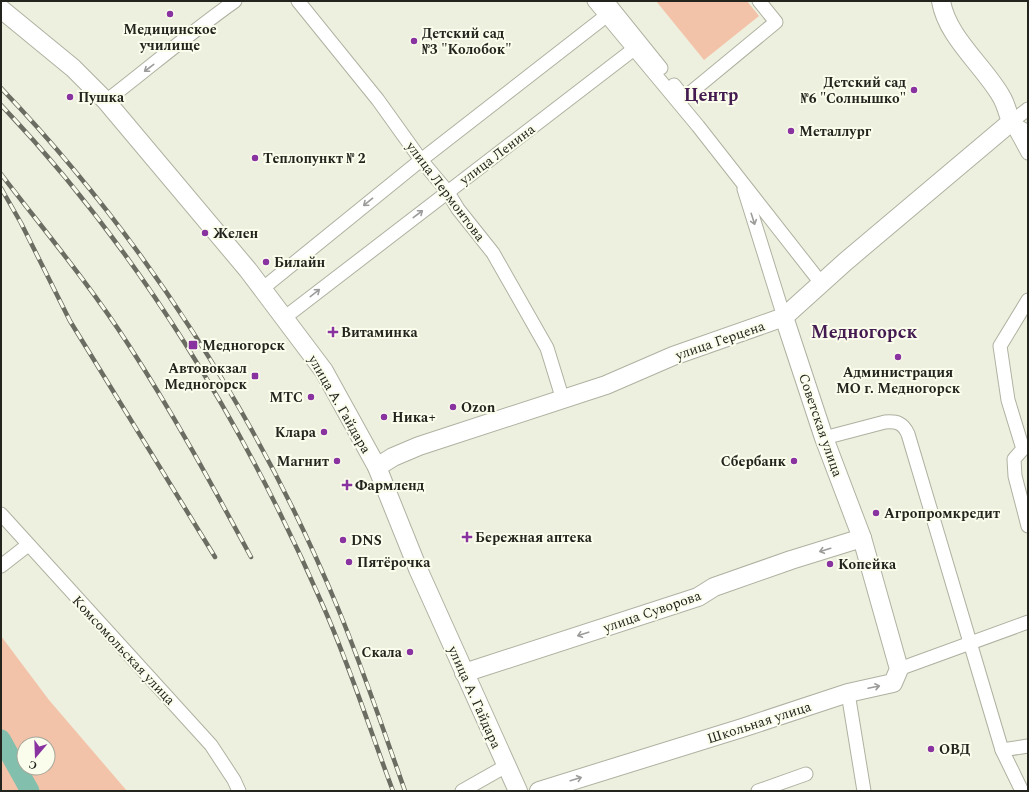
<svg xmlns="http://www.w3.org/2000/svg" width="1029" height="792" font-family="Spectral,serif">
<style>
.green{fill:#f3c3a9;fill-rule:evenodd}
.lines{fill:none;stroke-linecap:round;stroke-linejoin:round}
.river{stroke:#82bfac;stroke-width:19}
.street-casing{stroke:#afb1a1;stroke-width:15}
.secondary-casing{stroke:#afb1a1;stroke-width:20}
.street{stroke:#fff;stroke-width:13}
.secondary{stroke:#fff;stroke-width:18}
.rail-casing{stroke:#6b6c62;stroke-width:4.5}
.rail{stroke:#fbfdec;stroke-width:3;stroke-dasharray:9;stroke-linecap:butt}
.oneway{stroke:#9c9c9a}
.poi-dot{fill:#8933a0;stroke:#fbfdec;stroke-width:1.5}
.labels{text-anchor:middle;stroke-width:4;stroke-linejoin:round;paint-order:stroke}
.poi-label{font-size:14px;font-weight:bold;fill:#24241e;stroke:#fbfdec;text-anchor:start}
.street-label{font-size:14px;fill:#24241e;stroke:#fbfdec}
.district-label{font-size:18px;font-weight:bold;fill:#451c51;stroke:#fbfdec}
</style>
<rect width="100%" height="100%" fill="#eef0df"/>
<g class="green">
<path d="M656,1h91l12,15 -55,44z"/>
<path d="M1,636l48,64 78,91h-126zM24,744h24v24h-24z"/>
</g>
<g class="lines">
<path class="river" d="M1,739l29,52"/>
<defs>
<g id="street">
<path d="M298,1l80,99 43,60 26,31 11,18 35,44 54,95 16,52"/>
<path d="M594,1l104,125 123,157"/>
<path d="M607,1l54,67"/>
<path d="M674,85l10,13 92,-76 -17,-21"/>
<path d="M106,101c43,-33 85,-69 129,-100"/>
<path d="M1011,122l17,31"/>
<path d="M1011,122l17,-13"/>
<path d="M1011,122l17,10"/>
<path d="M744,189l40,128"/>
<path d="M262,289l159,-129 185,-144"/>
<path d="M1028,300l-28,46 8,54 15,49 -9,10 1,17 13,50"/>
<path d="M284,318l350,-269"/>
<path d="M824,438l61,-16c12,-1 18,1 23,12l94,316 20,41"/>
<path d="M1,514l210,231 23,35 5,11"/>
<path d="M1,566l27,-21"/>
<path d="M899,669l129,-47"/>
<path d="M848,693l16,98"/>
<path d="M1002,750l26,-4"/>
<path d="M462,791l44,-25"/>
<path d="M758,791l48,-17"/>
</g>
<g id="secondary">
<path d="M1,9l72,59 33,33 142,169 76,101 53,96 41,102 100,222"/>
<path d="M377,467l16,-10 26,-11 187,-61 67,-29 111,-39 61,-55 166,-140c-3,-8 -5,-18 -10,-26 -18,-31 -54,-59 -60,-95"/>
<path d="M464,673l234,-76 16,-10 77,-27 71,-22"/>
<path d="M539,791l203,-63 106,-35 45,-10 6,-14 -37,-131 -38,-100 -40,-121"/>
</g>
</defs>
<use href="#street" class="street-casing"/>
<use href="#secondary" class="secondary-casing"/>
<use href="#street" class="street"/>
<use href="#secondary" class="secondary"/>
<defs>
<g id="rail">
<path d="M1,88c141,147 258,330 336,518 25,60 46,123 68,185"/>
<path d="M1,105c137,144 244,321 323,503 26,59 46,122 69,183"/>
<path d="M1,174c43,56 89,111 127,170 45,69 84,141 123,213"/>
<path d="M1,188l20,35 49,98 145,236"/>
</g>
</defs>
<use href="#rail" class="rail-casing"/>
<use href="#rail" class="rail"/>
</g>
<defs><path id="oneway-shaft" d="M-6 0H5M1.5-3L5.5 0L1.5 3" fill="none" stroke-width="1.6" stroke-linecap="round" stroke-linejoin="round"/></defs>
<g class="oneway">
<use href="#oneway-shaft" transform="translate(149 68) rotate(143)"/>
<use href="#oneway-shaft" transform="translate(368 202) rotate(141)"/>
<use href="#oneway-shaft" transform="translate(418 214) rotate(-37)"/>
<use href="#oneway-shaft" transform="translate(753 219) rotate(72)"/>
<use href="#oneway-shaft" transform="translate(315 293) rotate(-38)"/>
<use href="#oneway-shaft" transform="translate(825 550) rotate(163)"/>
<use href="#oneway-shaft" transform="translate(583 634) rotate(162)"/>
<use href="#oneway-shaft" transform="translate(874 687) rotate(-12)"/>
<use href="#oneway-shaft" transform="translate(576 779) rotate(-17)"/>
</g>
<g class="poi-dot">
<circle cx="170" cy="14" r="4"/>
<circle cx="414" cy="41" r="4"/>
<circle cx="914" cy="90" r="4"/>
<circle cx="70" cy="97" r="4"/>
<circle cx="791" cy="131" r="4"/>
<circle cx="255" cy="158" r="4"/>
<circle cx="205" cy="233" r="4"/>
<circle cx="266" cy="262" r="4"/>
<path d="M331 326h4v4h4v4h-4v4h-4v-4h-4v-4h4z"/>
<rect x="188" y="340" width="10" height="10" rx="2"/>
<circle cx="898" cy="357" r="4"/>
<rect x="251" y="372" width="8" height="8" rx="2"/>
<circle cx="311" cy="397" r="4"/>
<circle cx="453" cy="407" r="4"/>
<circle cx="384" cy="417" r="4"/>
<circle cx="324" cy="432" r="4"/>
<circle cx="337" cy="461" r="4"/>
<circle cx="794" cy="461" r="4"/>
<path d="M345 479h4v4h4v4h-4v4h-4v-4h-4v-4h4z"/>
<circle cx="876" cy="513" r="4"/>
<path d="M465 531h4v4h4v4h-4v4h-4v-4h-4v-4h4z"/>
<circle cx="343" cy="540" r="4"/>
<circle cx="349" cy="562" r="4"/>
<circle cx="830" cy="564" r="4"/>
<circle cx="410" cy="652" r="4"/>
<circle cx="931" cy="749" r="4"/>
</g>
<g class="labels">
<g class="poi-label">
<text x="170" y="34" text-anchor="middle">Медицинское<tspan x="170" dy="16">училище</tspan></text>
<text x="422" y="38">Детский сад<tspan x="422" dy="16">№3 "Колобок"</tspan></text>
<text x="906" y="87" text-anchor="end">Детский сад<tspan x="906" dy="16">№6 "Солнышко"</tspan></text>
<text x="78" y="102">Пушка</text>
<text x="799" y="136">Металлург</text>
<text x="263" y="163">Теплопункт № 2</text>
<text x="213" y="238">Желен</text>
<text x="274" y="267">Билайн</text>
<text x="341" y="337">Витаминка</text>
<text x="202" y="350">Медногорск</text>
<text x="247" y="373" text-anchor="end">Автовокзал<tspan x="247" dy="16">Медногорск</tspan></text>
<text x="898" y="377" text-anchor="middle">Администрация<tspan x="898" dy="16">МО г. Медногорск</tspan></text>
<text x="303" y="402" text-anchor="end">МТС</text>
<text x="461" y="412">Ozon</text>
<text x="392" y="422">Ника+</text>
<text x="316" y="437" text-anchor="end">Клара</text>
<text x="329" y="466" text-anchor="end">Магнит</text>
<text x="786" y="466" text-anchor="end">Сбербанк</text>
<text x="355" y="490">Фармленд</text>
<text x="884" y="518">Агропромкредит</text>
<text x="475" y="542">Бережная аптека</text>
<text x="351" y="545">DNS</text>
<text x="357" y="567">Пятёрочка</text>
<text x="838" y="569">Копейка</text>
<text x="402" y="657" text-anchor="end">Скала</text>
<text x="939" y="754">ОВД</text>
</g>
<g class="street-label">
<text transform="translate(497 154) rotate(-37)" y="5">улица Ленина</text>
<text transform="translate(446 191) rotate(53)" y="5">улица Лермонтова</text>
<text transform="translate(720 340) rotate(-19)" y="5">улица Герцена</text>
<text transform="translate(340 404) rotate(60)" y="5">улица А. Гайдара</text>
<text transform="translate(821 425) rotate(71)" y="5">Советская улица</text>
<text transform="translate(652 611) rotate(-19)" y="5">улица Суворова</text>
<text transform="translate(124 650) rotate(47)" y="5">Комсомольская улица</text>
<text transform="translate(475 697) rotate(66)" y="5">улица А. Гайдара</text>
<text transform="translate(759 722) rotate(-18)" y="5">Школьная улица</text>
</g>
<g class="district-label">
<text x="711" y="101">Центр</text>
<text x="864" y="338">Медногорск</text>
</g>
</g>
<rect width="1029" height="792" fill="none" stroke="#24241e" stroke-width="4"/>
<g transform="translate(36 756) rotate(199)"><circle r="19" fill="#fbfdec" stroke="#a5a69a"/>
<path d="M0-3L7 15L0 10L-7 15Z" fill="#8933a0"/>
<text y="-6" font-size="11" font-weight="bold" text-anchor="middle" fill="#24241e">С</text>
</g>
</svg>
